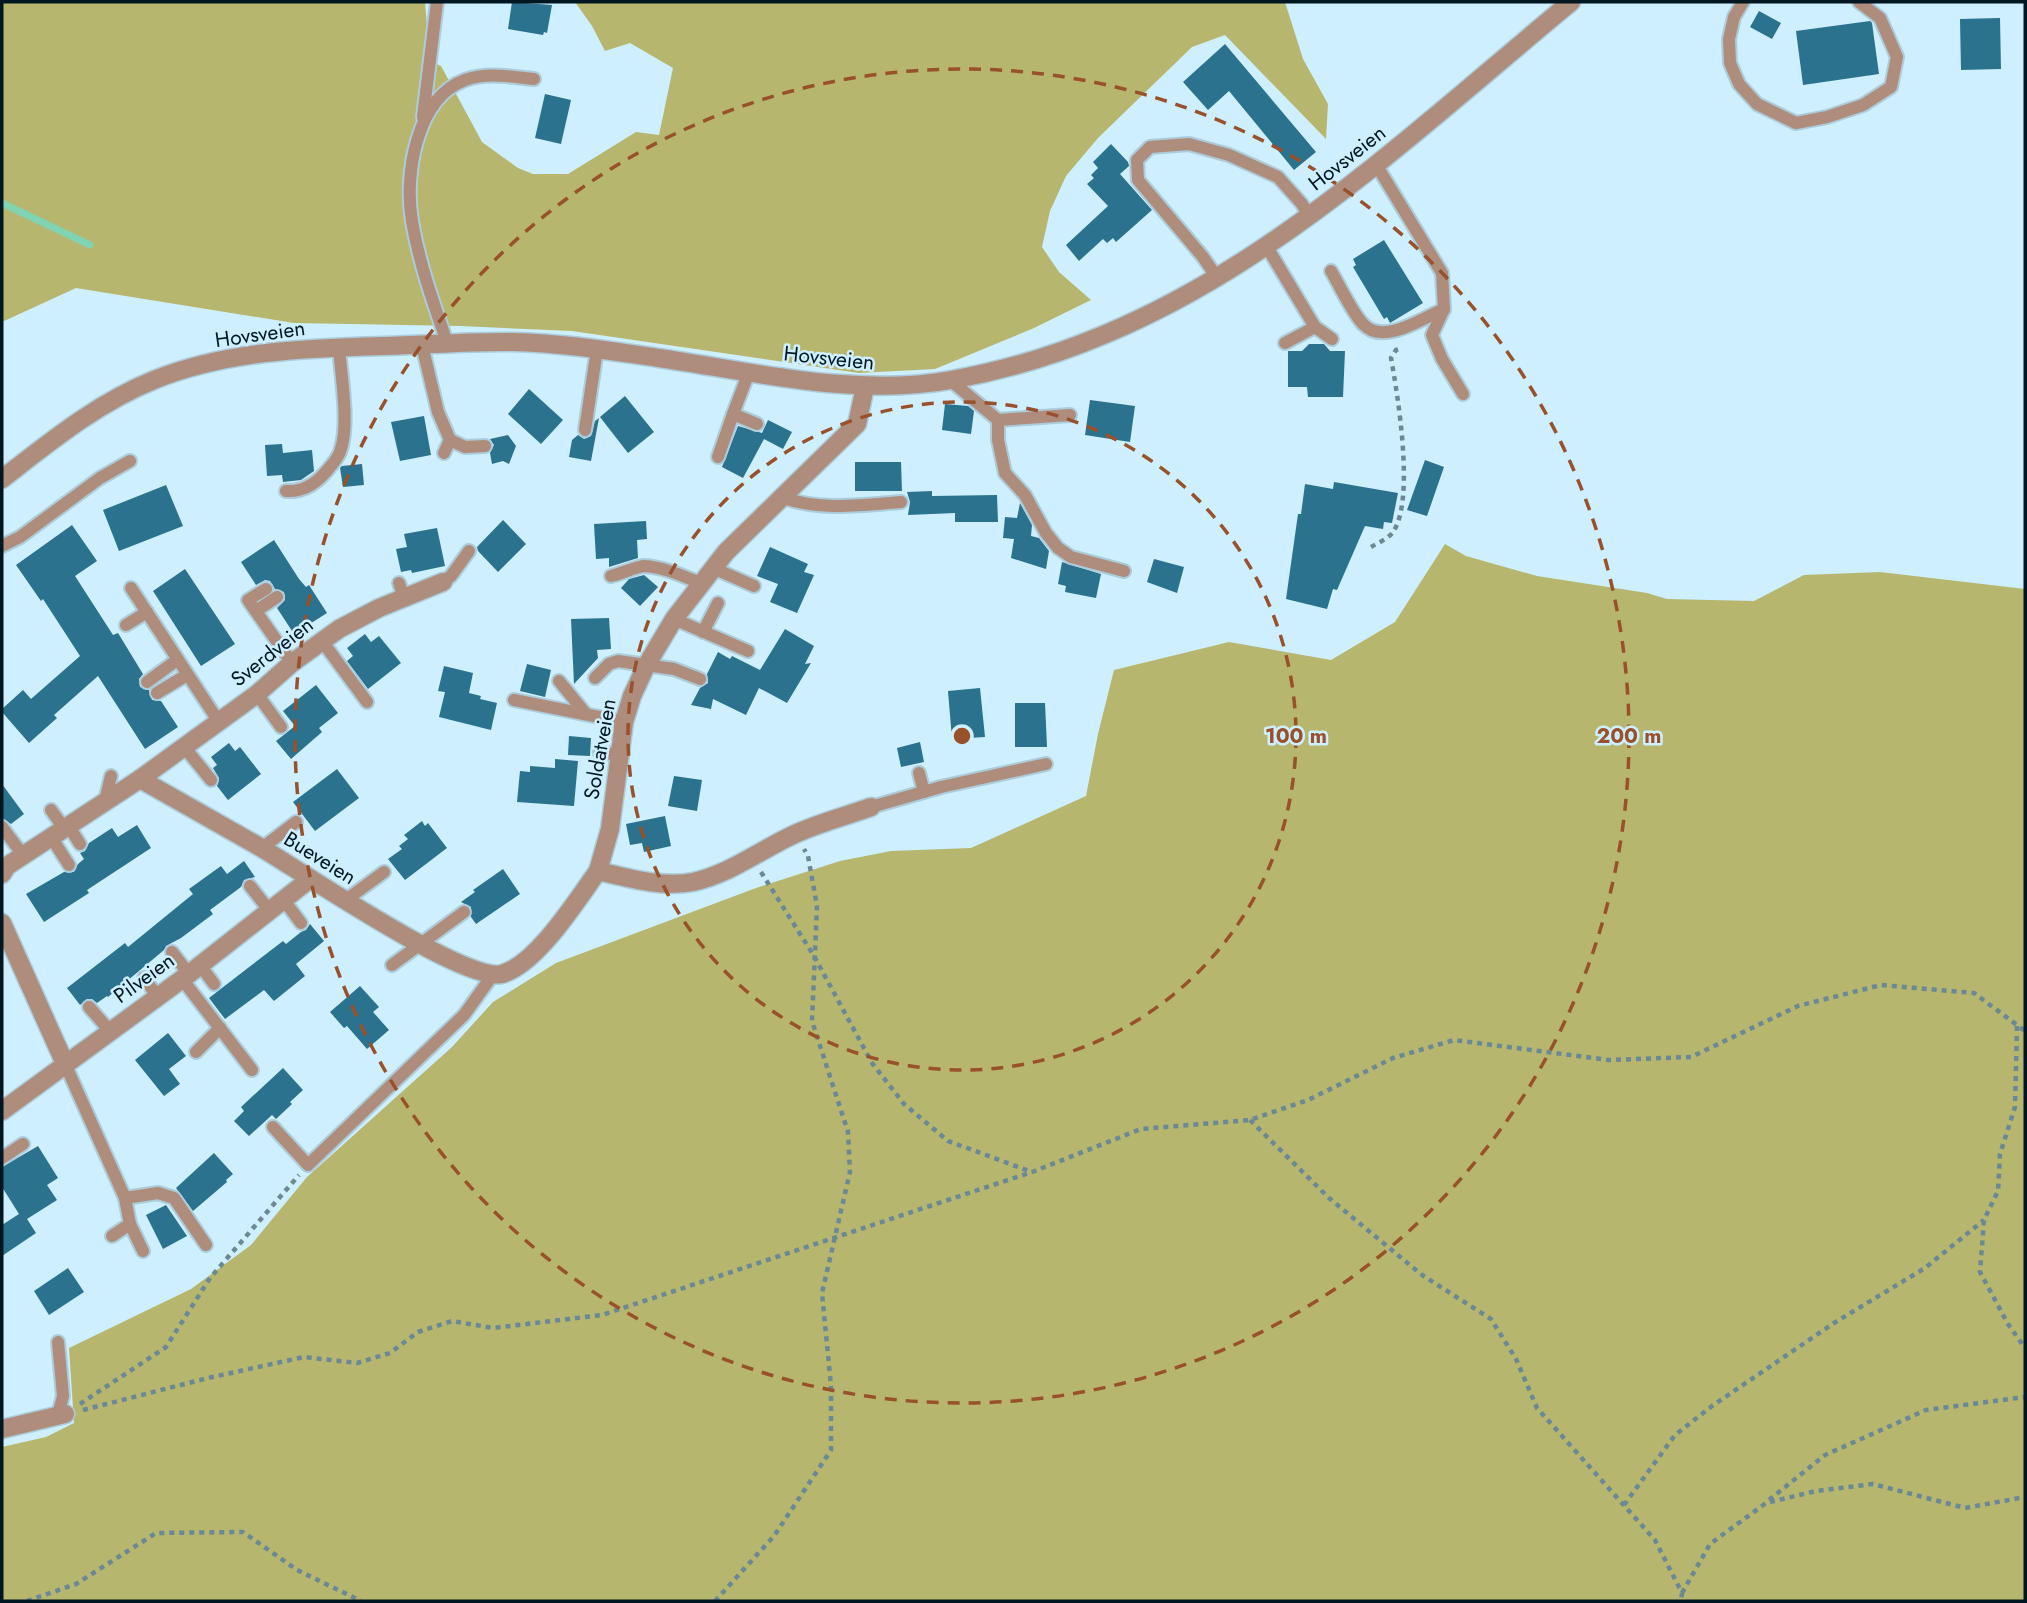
<svg xmlns="http://www.w3.org/2000/svg" width="2027" height="1603" font-family="Jost,sans-serif">
<style>
.forest{fill:#b7b66e}
.lines{fill:none;stroke-linecap:round;stroke-linejoin:round}
.stream{stroke:#80d3b3;stroke-width:7}
.building{fill:#2a728e}
.lane-casing{stroke:#acccdb;stroke-width:16}
.street-casing{stroke:#acccdb;stroke-width:21}
.path{stroke:#6b8895;stroke-width:4.5;stroke-dasharray:5 5;stroke-linecap:butt}
.lane{stroke:#ae8d7d;stroke-width:12}
.street{stroke:#ae8d7d;stroke-width:18}
.ring{fill:none;stroke:#98512a;stroke-width:3.5;stroke-dasharray:12 9}
.labels{text-anchor:middle;stroke-width:5;stroke-linejoin:round;paint-order:stroke}
.street-label{font-size:21px;fill:#001621;stroke:#cdefff}
.centre{fill:#98512a;stroke:#cdefff;stroke-width:3.5}
.ring-label{font-size:21px;text-anchor:middle;font-weight:bold;fill:#98512a;stroke:#cdefff;stroke-width:5;stroke-linejoin:round;paint-order:stroke}
</style>
<rect width="100%" height="100%" fill="#cdefff"/>
<g class="forest">
<path d="M2,2h423l5,59 11,5 41,76 36,26 15,6h35l68,-42 23,3 14,-67 -43,-25 -25,8 -13,-25 -17,-24h710l18,57 25,45 -2,35 -101,-104 -33,12 -94,91 -32,38 -16,35 -8,36 17,25 32,28 -57,28 -99,41 -76,4 -287,-42 -112,-5 -166,-3 -218,-35 -74,34z"/>
<path d="M1445,544l21,12 71,20 110,17 20,6 87,2 50,-26 76,-3 145,17v1012h-2023v-154l44,-10 28,-14 -5,-75 122,-59 60,-44 56,-68 145,-130 41,-45 63,-39 200,-75 84,-27 51,-10 80,-3 115,-52 12,-62 16,-64 115,-28 102,18 64,-38z"/>
</g>
<g class="lines">
<path class="stream" d="M2,203l88,42"/>
</g>
<g class="building">
<path d="M512,2l40,3 -5,28 -3,-1 -1,3 -35,-6z"/>
<path d="M1759,11l22,12 -9,16 -22,-12z"/>
<path d="M2000,18l1,51 -40,1 -1,-51z"/>
<path d="M1870,21l2,2 7,51 -76,11 -7,-54z"/>
<path d="M1225,44l91,108 -22,18 -65,-79 -21,19 -25,-28z"/>
<path d="M545,94l26,6 -10,44 -26,-6z"/>
<path d="M1111,144l17,18 1,4 -9,8 32,36 -36,32 -3,-4 -6,5 -4,-4 -24,22 -13,-16 42,-39 -21,-22 7,-6 -3,-3 7,-7 -5,-6z"/>
<path d="M1384,240l39,63 -33,20 -3,-6 -3,2 -31,-52 3,-2 -3,-6z"/>
<path d="M1309,344h15l6,7h15l-2,46h-35l-1,-10h-19v-36h14z"/>
<path d="M529,389l34,31 -22,24 -33,-30z"/>
<path d="M625,396l29,36 -26,21 -28,-36z"/>
<path d="M1090,400l45,6 -5,36 -45,-7z"/>
<path d="M945,404l23,2 6,5 -3,23 -29,-4z"/>
<path d="M424,416l7,39 -31,6 -9,-39z"/>
<path d="M599,418l-8,43 -22,-4 3,-17 6,-5 6,4 7,-3 4,-15z"/>
<path d="M768,420l24,12 -9,17 -19,-10 -21,39 -21,-11 16,-41 24,7z"/>
<path d="M508,435l8,11 -7,18 -6,-3 -11,3 -2,-11 4,-8 -4,-6z"/>
<path d="M282,444l1,9 29,-3 2,21 -13,9 -18,2 -1,-7 -15,1 -2,-31z"/>
<path d="M1425,460l19,7 -17,49 -20,-6z"/>
<path d="M855,462h46l1,29h-47z"/>
<path d="M362,464l2,21 -21,2 -3,-19 2,-2z"/>
<path d="M1334,482l64,11 -6,30 -8,-1 -1,7 -18,-3 -28,64 -4,-1 -6,20 -41,-10 12,-85h3l4,-30 28,5z"/>
<path d="M166,485l17,41 -64,25 -16,-41z"/>
<path d="M932,491v5l65,-1 1,27h-43v-9l-47,2 2,-13 -3,-10z"/>
<path d="M1020,503l12,22 -1,11 8,2 10,13 -3,18 -35,-11 3,-19 -11,-1 2,-21 12,1z"/>
<path d="M503,520l23,24 -28,28 -20,-21 -1,-4z"/>
<path d="M646,521l1,18 -10,1 1,18 -29,9v-9l-13,1 -2,-35z"/>
<path d="M72,525l25,36 -22,15 38,59 5,-2 25,41 -4,5 1,8 9,3 3,10 9,1 17,26 -33,22 -47,-73 -44,39 3,3 -28,25 -27,-31v-3l21,-19 8,9 49,-43 -37,-57 -2,2 -25,-36z"/>
<path d="M437,528l8,38 -33,7 -1,-3 -10,2 -5,-23 11,-2 -3,-13z"/>
<path d="M274,540l25,39 7,8 3,-2 18,28 -33,21 -17,-26 8,-8 -1,-8 -9,-3 -5,-8 -5,-1 -9,5 -15,-23z"/>
<path d="M770,547l38,17 -4,8 10,3 -17,38 -27,-11 8,-18 -21,-8z"/>
<path d="M1154,559l30,8 -7,26 -30,-11z"/>
<path d="M1062,562l39,12 -5,24 -31,-6 1,-6 -8,-2z"/>
<path d="M185,569l50,75 -34,22 -48,-75z"/>
<path d="M644,575l14,12 -18,19 -19,-18 8,-9z"/>
<path d="M609,618l2,31 -14,1 1,8 -24,26 -3,-65z"/>
<path d="M785,629l29,17 -9,18 6,-1 -24,40 -28,-15 -13,27 -33,-16 -2,10 -20,-4 9,-17 8,-5 -1,-9 11,-22 12,7 2,-3 28,14z"/>
<path d="M365,634l6,8 8,-6 22,27 -33,26 -21,-28 6,-5 -6,-8z"/>
<path d="M527,664l24,6 -6,27 -25,-6z"/>
<path d="M444,666l29,7 -4,20 12,3 -1,3 17,4 -6,27 -52,-13 6,-25 -7,-1z"/>
<path d="M316,685l22,28 -19,15 3,4 -31,27 -15,-18 19,-15 -12,-15z"/>
<path d="M980,688l5,49 -33,2 -4,-48z"/>
<path d="M1015,703h30l2,44h-32z"/>
<path d="M569,736l22,2 -1,18 -22,-1z"/>
<path d="M920,742l4,20 -23,5 -4,-19z"/>
<path d="M229,743l6,8 5,-4 21,27 -33,26 -11,-14 2,-8 -6,-10 4,-3 -6,-8z"/>
<path d="M555,759l23,2 -4,45 -57,-4 3,-31 10,1v-6l25,2z"/>
<path d="M337,769l22,29 -44,33 -22,-29z"/>
<path d="M674,776l28,4 -5,31 -29,-5z"/>
<path d="M2,784l22,30 -13,10 -9,-6z"/>
<path d="M665,816l6,30 -27,6 -2,-9 -12,2 -4,-21z"/>
<path d="M422,821l3,5 3,-3 19,25 -42,32 -17,-21 14,-10 -3,-3 9,-7 -4,-4z"/>
<path d="M137,825l14,23 -64,42 2,3 -45,29 -18,-28 38,-22h10l4,-8 6,-5 -4,-6 5,-2 4,-8 23,-15 6,9z"/>
<path d="M244,861l11,16 -11,3 -3,7 -31,23 3,4 -32,24 -15,8 -2,4 -56,47 -1,-1 -10,7 -5,-4h-5l-7,6 -13,-17 58,-45 3,4 65,-53 -4,-5 32,-23 6,8z"/>
<path d="M503,869l17,25 -44,30 -5,-7v-10l-10,-5 14,-10 -2,-2z"/>
<path d="M310,924l14,17 -28,23 9,12 -31,25 -10,-11 -39,29 -16,-21 74,-57 3,3 15,-12 5,-2z"/>
<path d="M360,986l19,21 -6,5 16,18 -22,19 -20,-23 -3,2 -14,-16z"/>
<path d="M168,1033l18,23 -17,13 11,15 -16,12 -29,-36z"/>
<path d="M283,1068l20,22 -13,12 2,2 -16,15 -4,-4 -23,21 -15,-15 10,-10 -3,-4z"/>
<path d="M38,1146l20,32 -11,7 10,15 -30,19 9,14 -34,23v-31l17,-11 -17,-27v-20z"/>
<path d="M214,1153l19,21 -7,6 1,2 -34,29 -17,-23z"/>
<path d="M166,1205l21,31 -24,13 -17,-34z"/>
<path d="M68,1268l16,24 -35,23 -15,-24z"/>
</g>
<g class="lines">
<defs>
<g id="lane">
<path d="M1743,2l-9,15 -5,22 1,24 9,21 18,20 39,19 31,-6 36,-12 28,-18 6,-30 -17,-39 -21,-16"/>
<path d="M423,117l14,-115"/>
<path d="M1267,247l48,80 17,12"/>
<path d="M1331,271c9,15 20,40 32,53 20,22 60,-6 81,-15l-2,-36 -65,-107"/>
<path d="M1218,279l-15,-22 -65,-77 -1,-20 13,-13 39,-3 40,11 49,22 24,27 7,12"/>
<path d="M1444,309l-12,26 10,24 21,35"/>
<path d="M1285,343l30,-16"/>
<path d="M422,345l16,67 12,28 -6,13"/>
<path d="M448,345c-14,-40 -29,-82 -36,-124 -8,-45 4,-123 53,-141 22,-8 47,-3 69,-1"/>
<path d="M749,372l-16,42 24,10"/>
<path d="M950,380l48,40v20l7,33 20,22 21,38 12,15 13,9 53,14"/>
<path d="M998,420l72,-5"/>
<path d="M585,430l12,-81"/>
<path d="M450,440l15,7 20,-1"/>
<path d="M718,457l15,-43"/>
<path d="M286,491c15,1 27,-5 38,-17 5,-6 13,-14 16,-22 10,-27 1,-75 -1,-105"/>
<path d="M784,498c37,13 78,7 117,4"/>
<path d="M2,546l18,-9 80,-59 30,-17"/>
<path d="M713,568l41,18"/>
<path d="M611,576c9,-2 28,-10 33,-10 20,1 39,10 56,17"/>
<path d="M443,582l8,-6 18,-25"/>
<path d="M399,583l5,15"/>
<path d="M131,588l88,134"/>
<path d="M266,589l-18,11 44,63"/>
<path d="M256,611l21,-14"/>
<path d="M674,619l74,32"/>
<path d="M126,625l21,-13"/>
<path d="M703,632l15,-29"/>
<path d="M322,641l45,61"/>
<path d="M595,678l14,-14 9,-3 56,8 26,10"/>
<path d="M559,681l27,33"/>
<path d="M147,682l30,-22"/>
<path d="M157,693l30,-18"/>
<path d="M257,694l24,33"/>
<path d="M514,700l110,22"/>
<path d="M185,748l26,32"/>
<path d="M600,753l21,1"/>
<path d="M919,773l5,19"/>
<path d="M105,801l6,-25"/>
<path d="M871,807l70,-20 105,-23"/>
<path d="M51,810l13,18"/>
<path d="M68,825l12,19"/>
<path d="M2,827l21,28"/>
<path d="M51,837l18,28"/>
<path d="M262,848l34,-26"/>
<path d="M250,886l19,24"/>
<path d="M283,899l18,24"/>
<path d="M346,900l38,-28"/>
<path d="M172,952l17,22"/>
<path d="M200,965l14,19"/>
<path d="M392,965l72,-53"/>
<path d="M144,978l14,19"/>
<path d="M182,979l70,91"/>
<path d="M89,1007l21,24"/>
<path d="M196,1052l24,-24"/>
<path d="M66,1066l59,132 33,-5 16,5 32,47"/>
<path d="M273,1127l35,38 156,-150 28,-39"/>
<path d="M2,1158l21,-14"/>
<path d="M130,1224l13,27"/>
<path d="M112,1236l18,-12 -5,-26"/>
<path d="M58,1342l5,54 -5,19"/>
</g>
<g id="street">
<path d="M865,387l-8,37 -131,128 -52,67 -28,47 -14,30 -8,26 -14,107 -12,42c30,7 64,17 95,11 37,-8 69,-33 102,-48 24,-11 51,-18 76,-27"/>
<path d="M2,479c48,-37 95,-76 152,-99 71,-29 153,-32 230,-34 43,-1 86,-5 129,-4 49,1 98,9 146,16 94,14 198,39 292,22 254,-45 430,-221 620,-378"/>
<path d="M140,779l117,-85 35,-31 47,-34 40,-21 64,-26"/>
<path d="M2,874l5,-8 133,-87c40,23 80,45 120,68 39,23 207,137 242,127 35,-10 75,-74 96,-103"/>
<path d="M2,923l64,143"/>
<path d="M2,1111l187,-137 121,-95"/>
<path d="M2,1429l63,-15"/>
</g>
</defs>
<use href="#lane" class="lane-casing"/>
<use href="#street" class="street-casing"/>
<g class="path">
<path d="M1371,547c7,-4 18,-9 22,-15 22,-32 5,-135 -2,-174l5,-8 6,-2"/>
<path d="M761,872l53,84 58,107 32,41 44,37 84,31"/>
<path d="M2017,1026l-2,81 -15,47 -2,37 -14,29 -4,52 28,52 17,24"/>
<path d="M1250,1120l79,78 93,77 69,44 25,40 21,49 118,132 27,53 -1,8"/>
<path d="M80,1404l86,-57 44,-69 89,-103"/>
<path d="M83,1410l125,-32 96,-21 53,6 33,-10 28,-21 34,-11 41,7 109,-13 430,-143 109,-43 109,-9 58,-20 85,-42 61,-18 155,20 82,-3 107,-51 83,-21 93,8 51,38"/>
<path d="M1769,1500l56,-45 101,-45 99,-13"/>
<path d="M1624,1505l51,-70 37,-29 122,-83 91,-55 59,-48"/>
<path d="M1682,1593l28,-49 56,-41 50,-12 57,-7 92,24 60,-11"/>
<path d="M27,1601l49,-17 80,-51 87,-1 54,38 64,31"/>
<path d="M715,1601l59,-65 57,-86v-64l-9,-93 28,-121 -2,-40 -36,-111 5,-115 -9,-50 -4,-7"/>
</g>
<use href="#lane" class="lane"/>
<use href="#street" class="street"/>
</g>
<g class="ring">
<circle cx="962" cy="736" r="334"/>
<circle cx="962" cy="736" r="667"/>
</g>
<g class="labels">
<g class="street-label">
<text transform="translate(1347 158) rotate(-38)" y="7">Hovsveien</text>
<text transform="translate(260 334) rotate(-8)" y="7">Hovsveien</text>
<text transform="translate(829 358) rotate(6)" y="7">Hovsveien</text>
<text transform="translate(272 652) rotate(-38)" y="7">Sverdveien</text>
<text transform="translate(600 749) rotate(-80)" y="7">Soldatveien</text>
<text transform="translate(320 858) rotate(32)" y="7">Bueveien</text>
<text transform="translate(144 978) rotate(-36)" y="7">Pilveien</text>
</g>
</g>
<circle cx="962" cy="736" r="10" class="centre"/>
<g class="ring-label">
<text x="1296" y="743">100 m</text>
<text x="1629" y="743">200 m</text>
</g>
<rect width="2027" height="1603" fill="none" stroke="#001621" stroke-width="7"/>
</svg>
